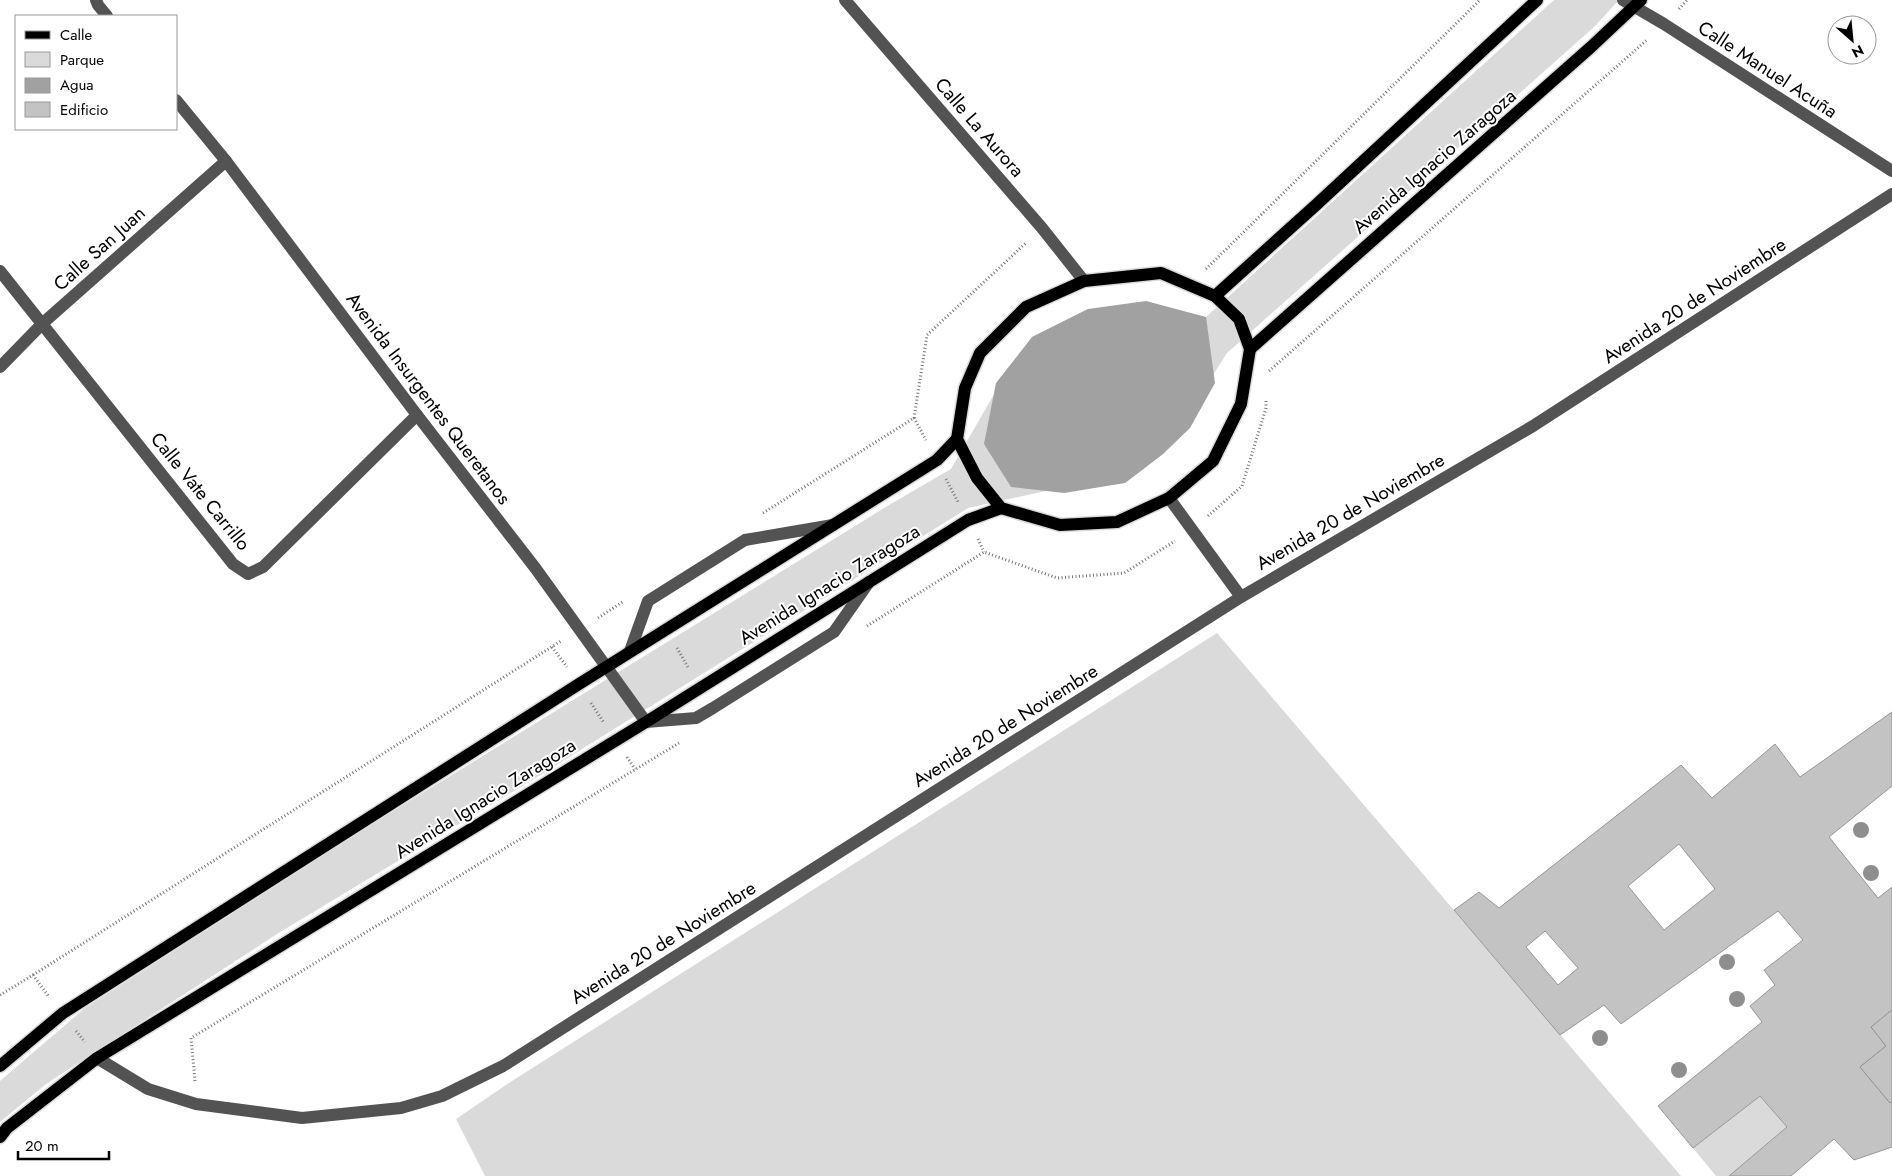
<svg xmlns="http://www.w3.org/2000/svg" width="1892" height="1176" font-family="Jost,sans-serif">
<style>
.green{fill:#dadada}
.water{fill:#a1a1a1}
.building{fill:#c3c3c3;stroke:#979797;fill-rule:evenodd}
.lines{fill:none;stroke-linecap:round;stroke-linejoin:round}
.major-casing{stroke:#dbdbdb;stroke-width:15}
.path{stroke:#757575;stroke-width:3;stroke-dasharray:1 2.5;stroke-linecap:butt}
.minor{stroke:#535353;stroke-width:12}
.major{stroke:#000;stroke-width:12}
.tree{fill:#8e8e8e}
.labels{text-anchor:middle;stroke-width:4;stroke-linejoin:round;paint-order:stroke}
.street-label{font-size:19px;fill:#000;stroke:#fff}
</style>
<rect width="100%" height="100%" fill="#fff"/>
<g class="green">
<path d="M1554,0h65l-25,27 -367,326 -64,101 -38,29 -79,8 -78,17 -426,266 -265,160 -231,150 -46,38v-41l85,-73 289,-185 515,-318 62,-36 42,-73 39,-59 56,-28 118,8z"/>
<path d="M1217,633l464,543h-1196l-29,-57 56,-38z"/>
<path d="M1760,1096l27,31 -58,49h-13l-23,-28z"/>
</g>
<path class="water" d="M1146,301l60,16 9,66 -25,45 -27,26 -38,29 -61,10 -53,-6 -27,-43 12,-61 36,-46 56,-28z"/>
<g class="building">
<path d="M1892,712v74l-63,51 49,61 14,-11v123l-21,17 15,19 -26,21 30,36 2,-2v46l-38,13 -20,-21 -43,37h-62l58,-49 -27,-31 -67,52 -35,-42 104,-84 -12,-16 25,-21 -11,-15 39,-30 -25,-29 -157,113 -17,-19 -44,30 -106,-125 25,-18 20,16 182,-143 31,33 63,-54 25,33zM1679,844l36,45 -51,41 -36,-44zM1545,931l33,37 -20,17 -32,-38z"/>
<path d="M1892,1010v91l-2,2 -30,-36 26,-21 -15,-19z"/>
</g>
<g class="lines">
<defs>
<g id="major">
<path d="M1161,273l54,23 24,23 11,30 -9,55 -28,57 -44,37 -52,24 -57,3 -59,-17 -24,-30 -20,-39 8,-51 15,-35 46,-46 58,-26z"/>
<path d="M1215,296l101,-91 221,-205"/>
<path d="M1250,349l341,-302 50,-47"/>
<path d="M0,1066l63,-53 516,-329 358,-224 20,-21"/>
<path d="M0,1137l7,-9 90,-70 549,-336 322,-202 33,-12"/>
</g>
</defs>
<use href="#major" class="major-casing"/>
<g class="path">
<path d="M1679,9l8,-9"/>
<path d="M1206,269l274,-269"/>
<path d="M1269,371l379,-332"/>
<path d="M914,418l12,22"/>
<path d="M946,479l12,23"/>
<path d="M763,513l151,-95 13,-83 100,-93"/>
<path d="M1208,516l34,-30 24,-78v-7"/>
<path d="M978,539l6,13"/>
<path d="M598,618l26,-17"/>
<path d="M867,626l117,-74 73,26 67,-5 51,-32"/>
<path d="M552,647l15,20"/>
<path d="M677,648l12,21"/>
<path d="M591,703l13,20"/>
<path d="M627,757l8,12"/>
<path d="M33,975l528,-334"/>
<path d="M0,995l33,-20 16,22"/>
<path d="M76,1031l9,11"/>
<path d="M195,1081l-4,-43 488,-295"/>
</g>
<g class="minor">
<path d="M96,0l2,5 9,11"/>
<path d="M845,0l197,228 42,53"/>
<path d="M1623,0l41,24 228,147"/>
<path d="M176,100l50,61 191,254 119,154 110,153 50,-4 17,-10 121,-76 35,-50"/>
<path d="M0,271l233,293 15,10 15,-7 154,-152"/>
<path d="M0,367l43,-44 183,-162"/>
<path d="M1169,498l72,99"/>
<path d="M630,651l18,-50 97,-61 88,-15"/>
<path d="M97,1058l51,31 48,15 106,14 99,-10 41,-12 61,-30 738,-469 292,-171 359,-232"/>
</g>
<use href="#major" class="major"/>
</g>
<g class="tree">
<circle cx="1861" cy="830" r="8"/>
<circle cx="1871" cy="873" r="8"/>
<circle cx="1727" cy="962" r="8"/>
<circle cx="1737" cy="999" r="8"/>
<circle cx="1600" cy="1038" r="8"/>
<circle cx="1679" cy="1070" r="8"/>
</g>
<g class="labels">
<g class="street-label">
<text transform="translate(1768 69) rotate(33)" y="7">Calle Manuel Acuña</text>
<text transform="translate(980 127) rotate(49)" y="7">Calle La Aurora</text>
<text transform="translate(1434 161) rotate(-41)" y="7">Avenida Ignacio Zaragoza</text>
<text transform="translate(99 248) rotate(-42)" y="7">Calle San Juan</text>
<text transform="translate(1694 300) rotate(-33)" y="7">Avenida 20 de Noviembre</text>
<text transform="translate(429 398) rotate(53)" y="7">Avenida Insurgentes Queretanos</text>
<text transform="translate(201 491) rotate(51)" y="7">Calle Vate Carrillo</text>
<text transform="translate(1350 511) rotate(-30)" y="7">Avenida 20 de Noviembre</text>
<text transform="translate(829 584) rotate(-32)" y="7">Avenida Ignacio Zaragoza</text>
<text transform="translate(1005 725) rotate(-32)" y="7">Avenida 20 de Noviembre</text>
<text transform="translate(485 798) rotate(-32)" y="7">Avenida Ignacio Zaragoza</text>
<text transform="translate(663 942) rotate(-32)" y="7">Avenida 20 de Noviembre</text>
</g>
</g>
<rect x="15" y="15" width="162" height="115" fill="#ffffff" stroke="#999999"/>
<rect x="25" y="31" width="25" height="8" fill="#000000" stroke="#999999"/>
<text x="60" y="40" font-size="15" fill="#000000">Calle</text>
<rect x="25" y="52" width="25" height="15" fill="#dadada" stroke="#999999"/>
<text x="60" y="65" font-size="15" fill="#000000">Parque</text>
<rect x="25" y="78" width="25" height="15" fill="#a1a1a1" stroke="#999999"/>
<text x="60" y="90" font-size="15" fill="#000000">Agua</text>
<rect x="25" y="102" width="25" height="15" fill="#c3c3c3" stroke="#999999"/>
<text x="60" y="115" font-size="15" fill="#000000">Edificio</text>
<g transform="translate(1852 40) rotate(153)"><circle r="24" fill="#ffffff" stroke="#999999"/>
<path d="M0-4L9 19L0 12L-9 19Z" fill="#000000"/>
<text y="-8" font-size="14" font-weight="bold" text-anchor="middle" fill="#000000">N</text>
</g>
<path d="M18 1151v8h91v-8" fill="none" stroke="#000000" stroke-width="2.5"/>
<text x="25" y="1151" font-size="15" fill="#000000" stroke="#ffffff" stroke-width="4" paint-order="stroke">20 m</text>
</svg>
